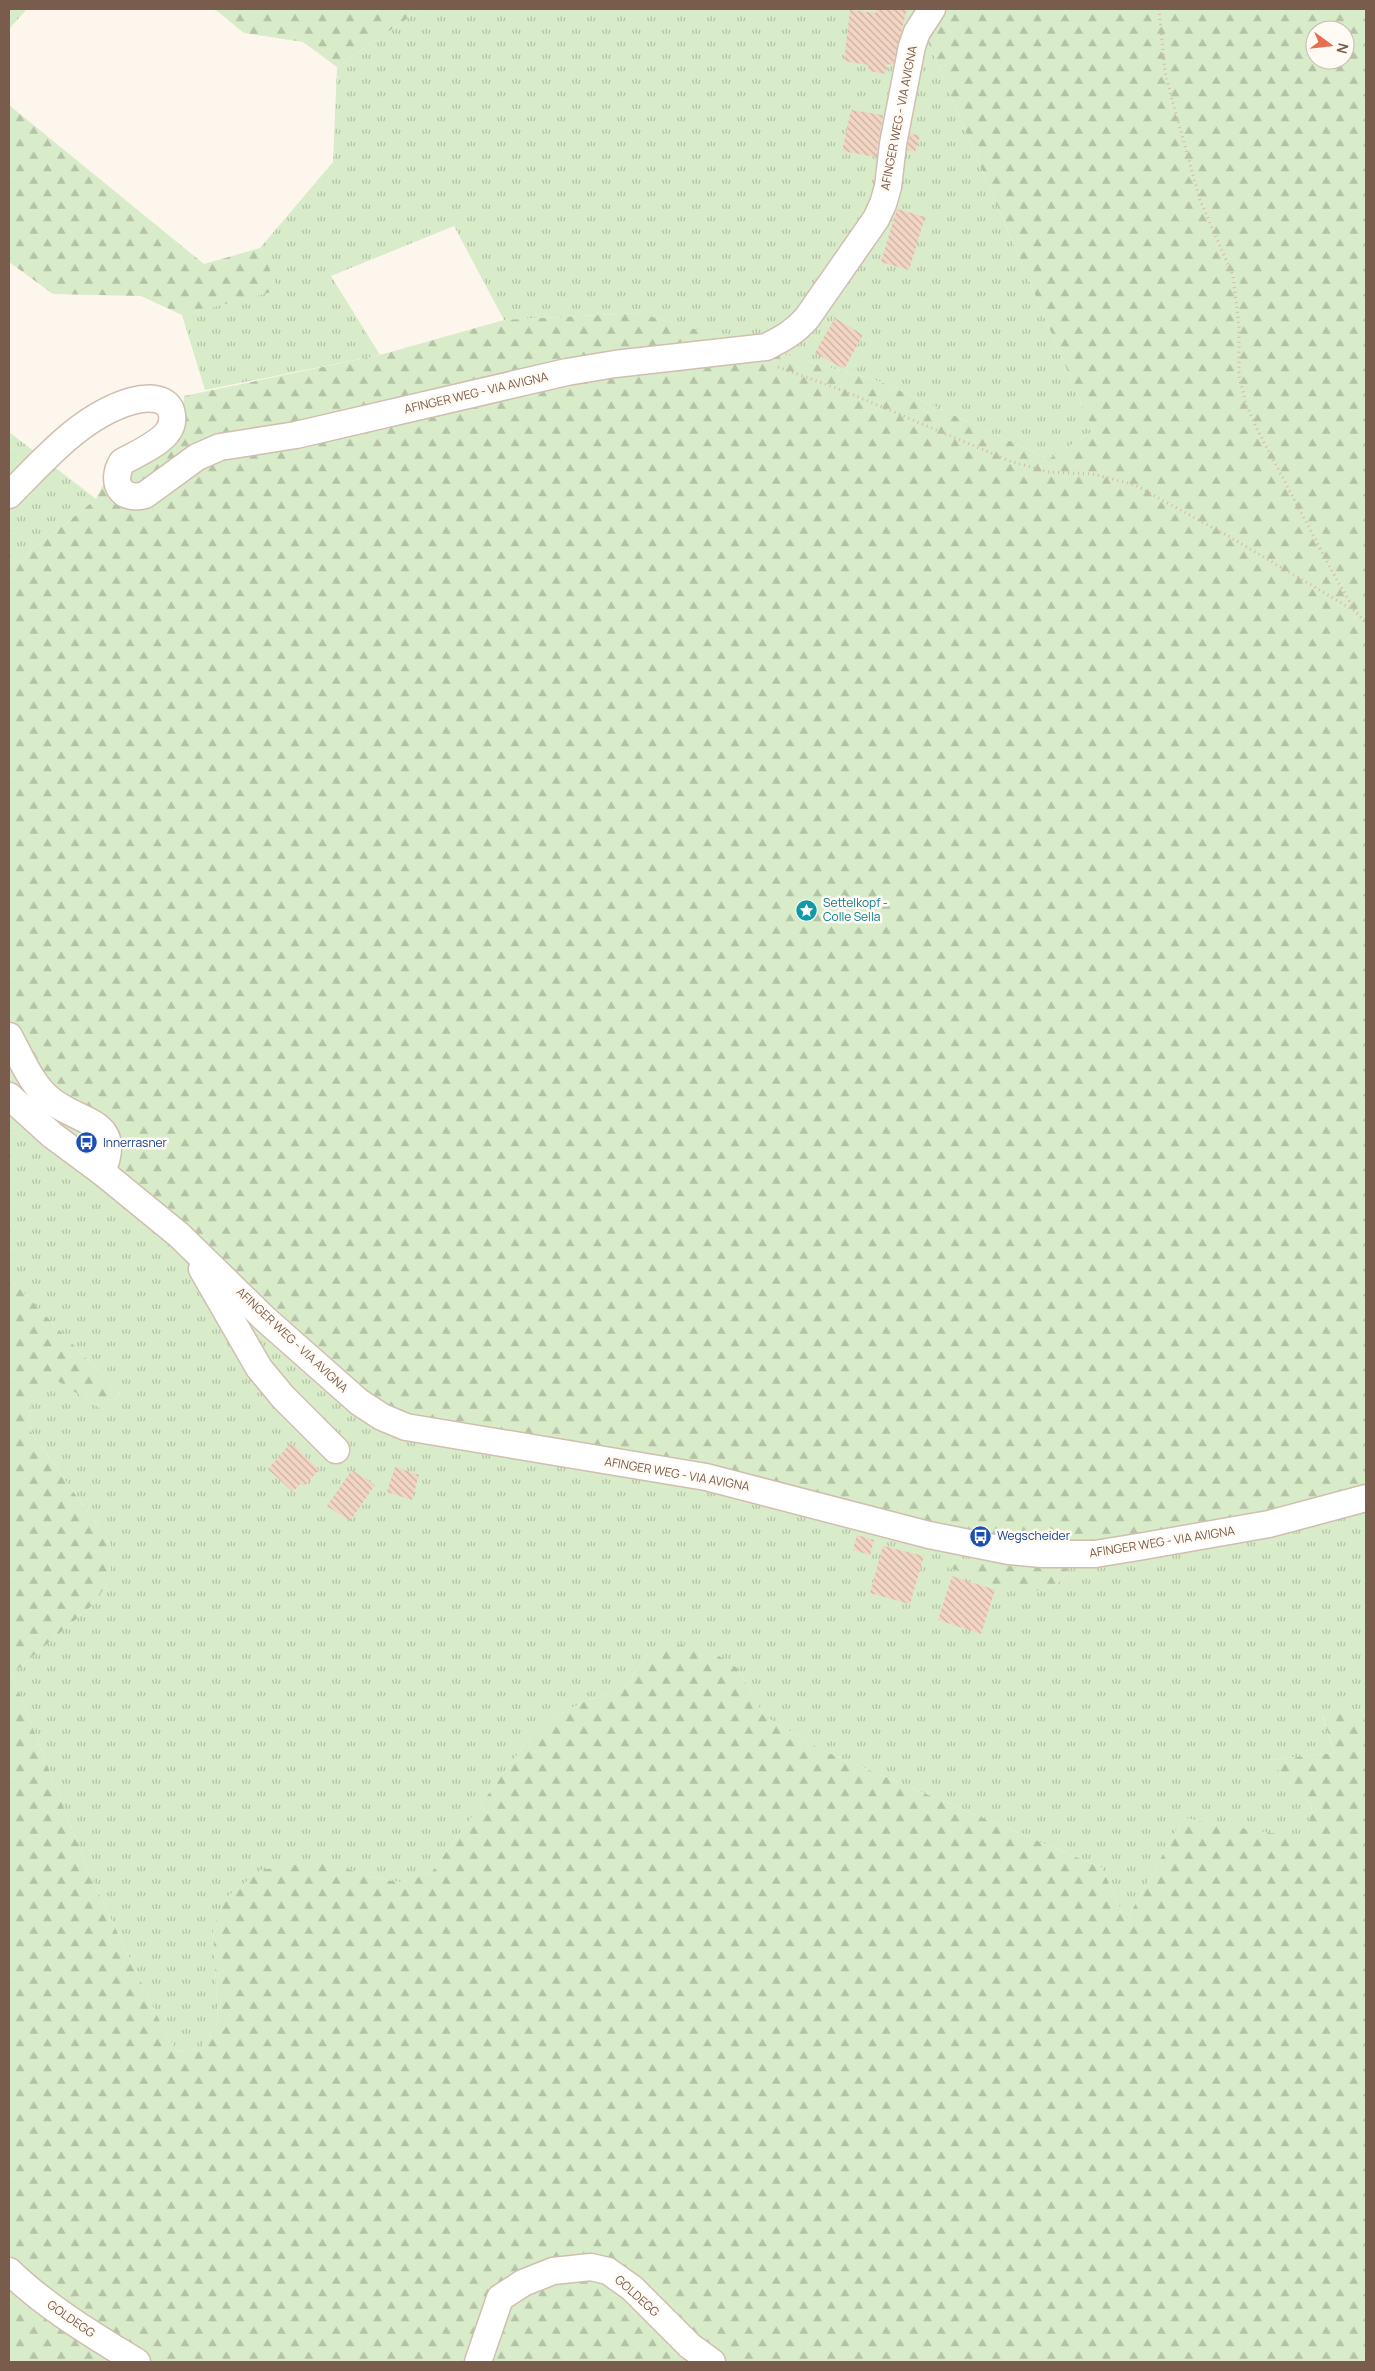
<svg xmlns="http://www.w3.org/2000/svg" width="1375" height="2371" font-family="Manrope,sans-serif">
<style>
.grass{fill:url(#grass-tufts)}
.forest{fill:url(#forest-firs);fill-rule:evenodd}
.building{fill:url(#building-back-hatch)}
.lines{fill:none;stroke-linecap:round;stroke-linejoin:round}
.minor-casing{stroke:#d1beb0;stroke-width:29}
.path{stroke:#d9b8a5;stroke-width:3;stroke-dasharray:1 4;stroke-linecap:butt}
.minor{stroke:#fff;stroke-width:26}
.labels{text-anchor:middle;stroke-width:5;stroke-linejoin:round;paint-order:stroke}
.street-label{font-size:12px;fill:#7a5c4d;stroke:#fffaf3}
.culture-label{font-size:12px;fill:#0d838f;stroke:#fffaf3;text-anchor:start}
.transit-label{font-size:12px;fill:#164399;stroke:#fffaf3;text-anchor:start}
</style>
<defs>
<pattern id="grass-tufts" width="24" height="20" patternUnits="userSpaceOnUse" patternTransform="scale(1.25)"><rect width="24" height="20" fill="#d8ecc9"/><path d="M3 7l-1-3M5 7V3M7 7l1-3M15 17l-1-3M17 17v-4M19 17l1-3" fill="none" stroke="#b4c2a5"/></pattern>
<pattern id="forest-firs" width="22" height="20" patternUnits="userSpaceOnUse" patternTransform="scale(1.25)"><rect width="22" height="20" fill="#d8ecc9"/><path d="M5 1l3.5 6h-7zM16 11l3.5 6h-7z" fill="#b4c2a5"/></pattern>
<pattern id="building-back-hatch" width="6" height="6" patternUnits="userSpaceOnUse" patternTransform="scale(1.25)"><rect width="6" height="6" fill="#f3d5c3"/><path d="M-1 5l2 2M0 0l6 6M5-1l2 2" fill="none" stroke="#cab0a1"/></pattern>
</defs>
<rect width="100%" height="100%" fill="#fdf6ec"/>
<g class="grass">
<path d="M9,9h18l-18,20z"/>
<path d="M421,9h493l179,422 -44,28 -168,-77 -243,-69 -134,7 -50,-94 -123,50 49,79 -175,35 -23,-75 96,-25 -18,-42 73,-86 4,-95z"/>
<path d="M9,432l87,67 -87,70z"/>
<path d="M9,1020l39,65 72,60v26l561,312 349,82 -3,5 -5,1 -72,-3c34,11 104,47 120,-4l296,-62v223l-4,-16 -40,7 13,37 -66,7 43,46 -6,34 -123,-22 -57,103 -24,-53 -278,-117 -60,-35 -27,-48 -87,-17 -28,40 -35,9 -49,26 -107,147 -32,9 -34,-6 -40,-16 -112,68 5,94 -18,28 -23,2 -13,-22 -76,-159 -76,-197 83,-71 16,-26v-32l-80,-113 -2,-20 16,-40 60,39 15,-17 -111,-117z"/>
</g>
<g class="forest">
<path d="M211,9h210l-84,58 -34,-25 -59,-9 -27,-22z"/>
<path d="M914,9h452v1493l-296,62c-17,51 -86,16 -120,4l3,-7h31l18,2 20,8 5,-1 3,-5 -349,-82 -309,-66 -252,-246v-26l-72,-60 -39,-65v-451l87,-70 15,-30 72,-58 1,-15 196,-41 124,-35 134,-7 243,69 168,77 44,-28zM1315,30h30v30h-30z"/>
<path d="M9,105l195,159 56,-16 19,42 -97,25 -41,-19 -88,-2 -44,-32z"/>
<path d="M9,1277l111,117 -15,17 -60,-38 -16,39 2,20 80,113v32l-16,26 -83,71 76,197 76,159 13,22 23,-2 18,-28 -5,-94 11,-29 37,-29 65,-10 39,16 33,6 33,-9 107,-147 49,-26 35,-9 28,-40 37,-7 32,12 18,12 27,48 60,35 278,117 24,53 57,-103 123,21 6,-33 -43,-46 66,-7 -13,-38 40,-6 4,16v637h-1357z"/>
</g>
<g class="building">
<path d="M876,9h31l-14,56 -6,-1 -1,10 -17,-3 -1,-6 -24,-4 6,-51 26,3z"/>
<path d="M851,110l32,5 -7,42 -34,-6z"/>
<path d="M910,133l10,3 -5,16 -8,-2z"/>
<path d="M897,209l28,8 -16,53 -28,-8z"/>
<path d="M835,318l28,17 -19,34 -29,-16z"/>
<path d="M291,1443l28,27 -15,16 -3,-3 -8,9 -25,-23z"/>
<path d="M395,1467l24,8 -7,25 -25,-8z"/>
<path d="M352,1470l23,15 -25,36 -23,-15z"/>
<path d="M857,1535l17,5 -4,15 -17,-5z"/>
<path d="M883,1546l41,10 -14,48 -40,-11z"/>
<path d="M952,1576l43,14 -14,44 -43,-14z"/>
</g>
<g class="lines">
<defs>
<g id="minor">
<path d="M9,495c35,-35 73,-80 123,-94 15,-4 38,-5 40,14 1,7 -1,13 -5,18 -11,13 -31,21 -45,29 -12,20 -1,40 23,33l52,-38 23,-10 76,-12 271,-63 48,-8 151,-17c16,-8 29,-15 41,-29l69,-99 7,-15 5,-17 5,-43 19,-98 5,-14 15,-23"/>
<path d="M9,1036c11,20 20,43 36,59 29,30 81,21 57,77"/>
<path d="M9,1096l43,39 50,37 77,63 85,83 95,84 23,15 24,10 300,50 223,58 80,16 33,3h53l49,-8 125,-22 97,-26"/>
<path d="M202,1269l57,99 24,29 53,53"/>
<path d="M9,2271c37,36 84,64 128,91"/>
<path d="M478,2362l22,-64 23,-15 30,-12 38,-4 17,4 24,17 58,58 22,16"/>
</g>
</defs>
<use href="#minor" class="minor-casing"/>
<g class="path">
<path d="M1159,9l6,63 6,24 29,104 33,76 6,50v50l7,28 10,23 77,146 22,38 11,12"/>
<path d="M778,367l66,24 166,70 39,11 44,2 42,11 93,51 127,75"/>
</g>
<use href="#minor" class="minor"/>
</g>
<defs>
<symbol id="sight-disc" viewBox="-11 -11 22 22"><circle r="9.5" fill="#0f9aa8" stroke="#fffaf3"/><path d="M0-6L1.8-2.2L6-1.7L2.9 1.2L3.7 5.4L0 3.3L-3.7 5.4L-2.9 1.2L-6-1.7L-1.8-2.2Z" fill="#fff"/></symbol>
<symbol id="bus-disc" viewBox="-11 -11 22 22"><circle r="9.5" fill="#1a4fb4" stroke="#fffaf3"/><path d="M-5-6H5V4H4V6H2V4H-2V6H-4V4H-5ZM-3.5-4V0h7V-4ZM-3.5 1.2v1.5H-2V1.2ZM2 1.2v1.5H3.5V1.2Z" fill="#fff"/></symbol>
</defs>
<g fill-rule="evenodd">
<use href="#sight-disc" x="794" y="898" width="25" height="25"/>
<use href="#bus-disc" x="74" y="1130" width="25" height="25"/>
<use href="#bus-disc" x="968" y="1524" width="25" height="25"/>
</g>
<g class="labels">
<g class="street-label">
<text transform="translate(899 118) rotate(-79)" y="4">AFINGER WEG - VIA AVIGNA</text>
<text transform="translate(476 393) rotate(-13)" y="4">AFINGER WEG - VIA AVIGNA</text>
<text transform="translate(292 1340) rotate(43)" y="4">AFINGER WEG - VIA AVIGNA</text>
<text transform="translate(677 1474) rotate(10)" y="4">AFINGER WEG - VIA AVIGNA</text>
<text transform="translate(1162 1542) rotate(-9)" y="4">AFINGER WEG - VIA AVIGNA</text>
<text transform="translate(637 2296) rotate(42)" y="4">GOLDEGG</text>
<text transform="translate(71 2319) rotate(35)" y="4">GOLDEGG</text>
</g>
<g class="culture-label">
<text x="823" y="907">Settelkopf -<tspan x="823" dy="14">Colle Sella</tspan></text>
</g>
<g class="transit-label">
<text x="103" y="1147">Innerrasner</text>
<text x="997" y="1540">Wegscheider</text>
</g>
</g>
<rect width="1375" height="2371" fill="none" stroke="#7a5c4d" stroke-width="20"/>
<g transform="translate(1330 45) rotate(105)"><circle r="24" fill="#fffaf3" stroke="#cabbb1"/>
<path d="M0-4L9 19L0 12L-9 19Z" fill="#e76f51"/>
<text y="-8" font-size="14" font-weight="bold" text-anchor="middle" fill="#7a5c4d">N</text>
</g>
</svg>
